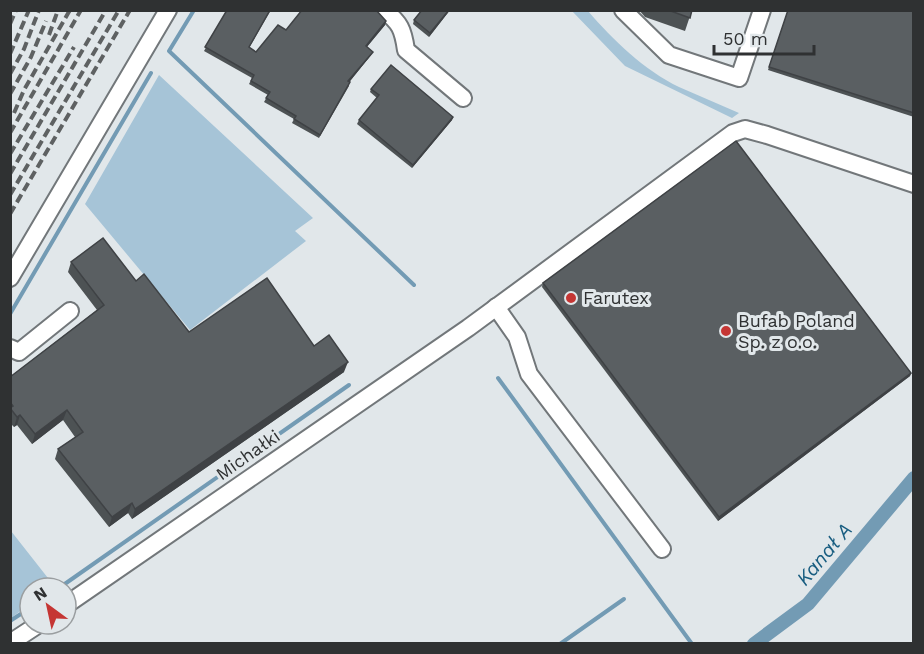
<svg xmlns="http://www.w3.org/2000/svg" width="924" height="654" font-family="'Work Sans',sans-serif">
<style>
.green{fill:#a6c4d7}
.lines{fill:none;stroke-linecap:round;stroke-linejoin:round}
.stream{stroke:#739bb4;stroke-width:4}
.canal{stroke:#739bb4;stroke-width:14}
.minor-casing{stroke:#72777a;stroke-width:20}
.minor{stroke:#fff;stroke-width:16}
.rail{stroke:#5e6162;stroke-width:4;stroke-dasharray:9 4.5;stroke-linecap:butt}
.wall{fill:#4d5254}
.shaded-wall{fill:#3f4245}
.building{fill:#5a5f62;stroke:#3f4245;stroke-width:1.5}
.poi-dot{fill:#c53634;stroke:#e1e7ea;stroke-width:2}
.labels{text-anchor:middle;stroke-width:6;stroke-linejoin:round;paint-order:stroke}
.poi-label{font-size:18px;fill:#2f3132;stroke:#e1e7ea;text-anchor:start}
.street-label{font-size:18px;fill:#2f3132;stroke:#e1e7ea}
.water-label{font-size:20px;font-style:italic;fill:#185d80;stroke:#e1e7ea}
</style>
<rect width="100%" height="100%" fill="#e1e7ea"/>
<g class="green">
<path d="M572,11h16c25,29 56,59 91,76 20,9 40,17 60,26l-7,5 -107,-52z"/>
<path d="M159,75l154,143 -18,13 11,10 -116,89 -105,-126z"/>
<path d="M11,531l44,56 -25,1v16l-19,14z"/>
</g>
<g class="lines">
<g class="stream">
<path d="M194,10l-25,41 245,234"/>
<path d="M10,314l141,-241"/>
<path d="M498,378l194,266"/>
<path d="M59,588l290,-203"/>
<path d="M10,621l20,-13"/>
<path d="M560,644l64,-45"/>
</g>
<path class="canal" d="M754,644l54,-40 106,-126"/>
<defs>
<g id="minor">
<path d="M384,10c16,13 19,19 22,40l57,48"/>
<path d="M623,10l46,45 70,23 23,-68"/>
<path d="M10,278l158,-268"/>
<path d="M496,307l21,30 12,37 133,175"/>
<path d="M10,348l9,4 51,-41"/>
<path d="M66,605l402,-277 265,-195 12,-4 22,6 147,49"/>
<path d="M10,643l29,-19"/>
</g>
</defs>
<use href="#minor" class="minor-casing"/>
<use href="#minor" class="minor"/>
<g class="rail">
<path d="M10,24l6,-14"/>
<path d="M49,35l9,-25"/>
<path d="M10,54l19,-44"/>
<path d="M10,74l14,-25 15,-39"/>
<path d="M10,94l21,-37 15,-36"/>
<path d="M14,113l10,-23 46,-80"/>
<path d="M10,133l71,-123"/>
<path d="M10,154l64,-107"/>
<path d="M10,174l96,-164"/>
<path d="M10,195l109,-185"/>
<path d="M10,214l120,-204"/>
</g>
</g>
<g class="wall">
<path d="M227,10h44l-22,38 7,4 30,-22 100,-9 -1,4 -18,22 4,8 -22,27v4l-30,52 -27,-15 2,-4 -30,-17 4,-7 -19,-11 3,-6 -48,-27z"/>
<path d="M422,10h28l-21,27 -16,-13 1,-4z"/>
<path d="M639,10h53l-7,21 -40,-14z"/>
<path d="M788,10h126v107l-146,-47z"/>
<path d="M371,89l82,28 -1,3 -40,48 -55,-44 2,-4 18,-22 -7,-6z"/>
<path d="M71,262l65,19 53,51 125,14 30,26 -212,147 -4,-6 -19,14 -54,-68 3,-10 17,-12 -12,-17 -31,24 -15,-19 -3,2 -4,-4v-46l87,-67 -29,-38z"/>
<path d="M543,283l368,90 -1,3 -192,145 -176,-234z"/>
</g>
<g class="shaded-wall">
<path d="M449,10h1l-21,27 1,-4z"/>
<path d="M386,21l-1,4 -21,25 2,-4z"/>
<path d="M373,52l-2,3 -24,30 1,-4z"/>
<path d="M453,117l-1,3 -40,48 1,-3z"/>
<path d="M348,362l-4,10 -212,147 3,-10z"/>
<path d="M911,373l-1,3 -192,145 1,-4z"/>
<path d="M67,410l-4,10 -31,24 3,-10z"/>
<path d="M20,415l-3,10 -3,2 3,-10z"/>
<path d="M132,503l-4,10 -19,14 3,-10z"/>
</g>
<g class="building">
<path d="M227,10h43l-21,37 7,5 22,-27 8,5 16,-20h74l10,11 -20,25 7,6 -25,29 2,1 -30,53 -26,-16 2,-3 -30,-18 4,-6 -19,-11 3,-6 -49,-28z"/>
<path d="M422,10h27l-19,23 -16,-13z"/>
<path d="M668,10h24l-2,8z"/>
<path d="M788,10h126v103l-145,-46z"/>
<path d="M391,65l62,52 -40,48 -54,-45 20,-25 -8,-6z"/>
<path d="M736,141l175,232 -192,144 -176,-234z"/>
<path d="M103,238l33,43 8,-7 45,58 78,-54 47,68 15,-11 19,27 -213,147 -3,-6 -20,14 -54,-68 25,-17 -16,-22 -32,24 -15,-19 -3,2 -7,-9 3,-2 -3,-4v-25l94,-72 -33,-43z"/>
</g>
<g class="poi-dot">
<circle cx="571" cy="298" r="6"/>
<circle cx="726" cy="331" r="6"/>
</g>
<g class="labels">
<g class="poi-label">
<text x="583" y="304">Farutex</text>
<text x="738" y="327">Bufab Poland<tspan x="738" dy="21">Sp. z o.o.</tspan></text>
</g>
<g class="street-label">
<text transform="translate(248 455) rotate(-35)" y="6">Michałki</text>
</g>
<g class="water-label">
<text transform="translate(824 554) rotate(-50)" y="7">Kanał A</text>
</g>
</g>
<rect width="924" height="654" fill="none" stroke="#2f3132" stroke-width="24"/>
<g transform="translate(48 606) rotate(327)"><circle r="28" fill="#e1e7ea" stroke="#9a9ea0" stroke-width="1.5"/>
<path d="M0-4.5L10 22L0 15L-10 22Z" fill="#c53634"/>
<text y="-9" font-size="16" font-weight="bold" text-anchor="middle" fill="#2f3132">N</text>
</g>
<path d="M714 45v9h100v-9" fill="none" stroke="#2f3132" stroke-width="3"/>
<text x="723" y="45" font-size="18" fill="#2f3132" stroke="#e1e7ea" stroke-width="4.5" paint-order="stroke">50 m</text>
</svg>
